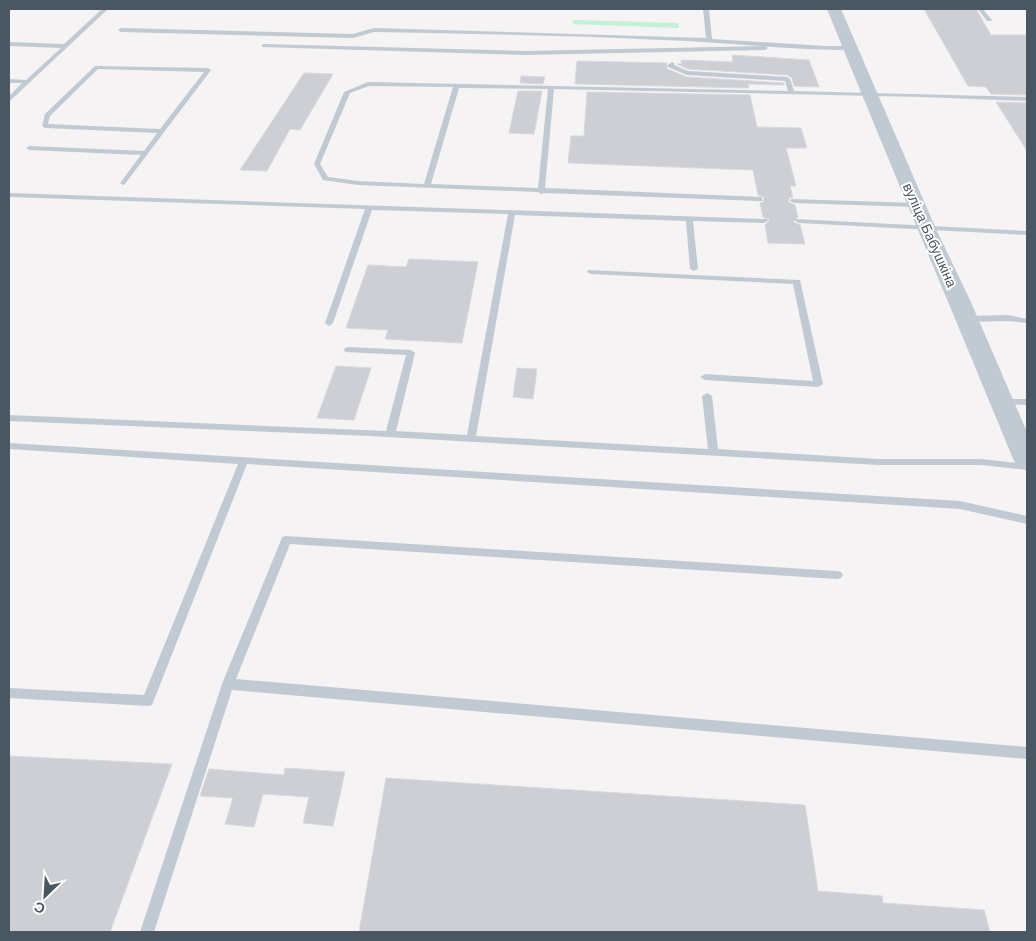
<svg xmlns="http://www.w3.org/2000/svg" width="1036" height="941" font-family="'DM Sans',sans-serif">
<style>
.green{fill:#c3f1d5}
.building{fill:#cdcfd5;stroke:#d7d9de}
.lines{fill:none;stroke-linecap:round;stroke-linejoin:round}
.service{fill:#c1cad2;fill-rule:evenodd}
.tertiary{fill:#c1cad2;fill-rule:evenodd}
.labels{text-anchor:middle;stroke-width:4;stroke-linejoin:round;paint-order:stroke}
.far-street-label{font-size:14px;fill:#4a5661;stroke:#fff}
</style>
<rect width="100%" height="100%" fill="#f5f3f3"/>
<path class="green" d="M573,20l105,3 1,5 -106,-4z"/>
<g class="building">
<path d="M924,9h52l15,26h36v60l-36,-1 -5,-7 -18,-1z"/>
<path d="M732,55l77,5 10,27 -25,-1 -2,-8 -5,-3 -99,-6 -11,-5h5l-1,-4 52,2z"/>
<path d="M577,61l90,2v6l20,8 97,6v2l-36,-1 1,4 -174,-4z"/>
<path d="M304,73l29,1 -33,56 -10,-1 -23,42 -27,-1z"/>
<path d="M521,76l24,1 -2,7 -23,-1z"/>
<path d="M518,91h24l-8,43 -25,-1z"/>
<path d="M587,92l163,3 7,32 44,1 6,20h-21l10,38h-6l3,11 -4,1 -1,4 7,3 3,12 -5,5 7,3 5,19 -37,-1 -3,-18 5,-5 -7,-3 -3,-14 3,-1 1,-5 -6,-2 -5,-25 -185,-7 3,-27h13z"/>
<path d="M996,102l31,1v48z"/>
<path d="M409,259l69,3 -16,81 -77,-4 3,-9 -42,-2 22,-63 38,2z"/>
<path d="M336,366l35,2 -17,52 -37,-2z"/>
<path d="M517,368l20,1 -4,30 -20,-2z"/>
<path d="M9,756l163,8 -62,168h-101z"/>
<path d="M285,768l60,4 -12,54 -30,-3 6,-26 -46,-3 -9,33 -29,-3 8,-26 -33,-2 9,-27 75,6z"/>
<path d="M386,778l419,27 13,86 64,5 1,7 101,7 6,22h-631z"/>
</g>
<g class="lines">
<g class="service">
<path d="M102,9h6l-97,91 -2,1v-5l13,-13h-13v-4l17,1 35,-32 -52,-2v-4l55,2z"/>
<path d="M703,9h6l3,30 114,7h25l3,2 -3,2c-63,0 -126,-8 -189,-10 -96,-5 -192,-6 -288,-8l-21,6 -232,-6 -3,-2 3,-2 232,6 21,-6 332,10z"/>
<path d="M978,9h5l9,11 -1,1h-4z"/>
<path d="M264,44l260,7 241,-5 3,2 -3,2 -241,5 -262,-8v-2z"/>
<path d="M672,62l3,2 -1,1 14,6 99,6 3,2 4,12 233,6v4l-105,-4 -368,-8 -9,99 217,9v4h-3l-215,-8 -3,1 -3,-2 -180,-7 -35,-5 -9,-16 30,-72 24,-10 420,9 -3,-10 -98,-6 -19,-8v-2zM369,86l84,1 -29,97 -66,-3 -30,-4 -8,-13 30,-71zM459,88l89,1 -10,99 -107,-4z"/>
<path d="M95,66l113,2 3,2 -86,114 -2,1 -3,-2 21,-28 -112,-5 -3,-2 3,-2 115,5 13,-18 -112,-5 -3,-2 3,-12zM98,69l106,3 -44,57 -112,-5 2,-8z"/>
<path d="M9,193l758,26 1,2 -4,2 -71,-2 5,48 -4,2 -4,-2 -4,-48 -171,-6 -39,221 232,13 -6,-53 5,-3 5,3 6,53 160,10h103l46,5v6l-46,-5h-103l-508,-29 -361,-15v-6l377,16 20,-76 -61,-3 -1,-2 1,-2 3,-1 63,3 4,3 -19,78 71,4 41,-221 -136,-4 -39,113 -4,3 -4,-3 40,-114 -356,-12z"/>
<path d="M791,199l125,4 4,2 -4,2 -122,-4 -4,-2z"/>
<path d="M796,219l231,12v4l-228,-12 -4,-2z"/>
<path d="M588,270l212,10 23,104 -5,3 -113,-7 -5,-3 5,-3 108,7 -20,-97 -202,-10 -4,-2z"/>
<path d="M1008,315l19,4v4l-19,-2 -41,1 -4,-3 4,-3z"/>
<path d="M1003,399h24v6l-27,-1 -2,-2 2,-2z"/>
<path d="M9,443l951,58 67,15v8l-67,-15 -713,-45 -95,241 -4,1 -139,-8v-10l135,7 94,-231 -229,-15z"/>
<path d="M286,536l551,35 4,1 2,3 -2,3 -4,1 -547,-35 -54,135 791,68v12l-795,-69 -78,242h-14l82,-248 59,-144 1,-3z"/>
</g>
<path class="tertiary" d="M827,9h14l95,220 34,71 57,132v38l-9,-3 -4,-6c-62,-151 -126,-301 -187,-452z"/>
</g>
<g class="labels">
<g class="far-street-label">
<text transform="translate(930 235) rotate(66)" y="5">вуліца Бабушкіна</text>
</g>
</g>
<rect width="1036" height="941" fill="none" stroke="#4a5661" stroke-width="20"/>
<g transform="translate(45 896) rotate(205)" stroke="#ffffff" stroke-width="4" paint-order="stroke">
<path d="M0-4L9 19L0 12L-9 19Z" fill="#4a5661"/>
<text y="-8" font-size="14" font-weight="bold" text-anchor="middle" fill="#4a5661">С</text>
</g>
</svg>
